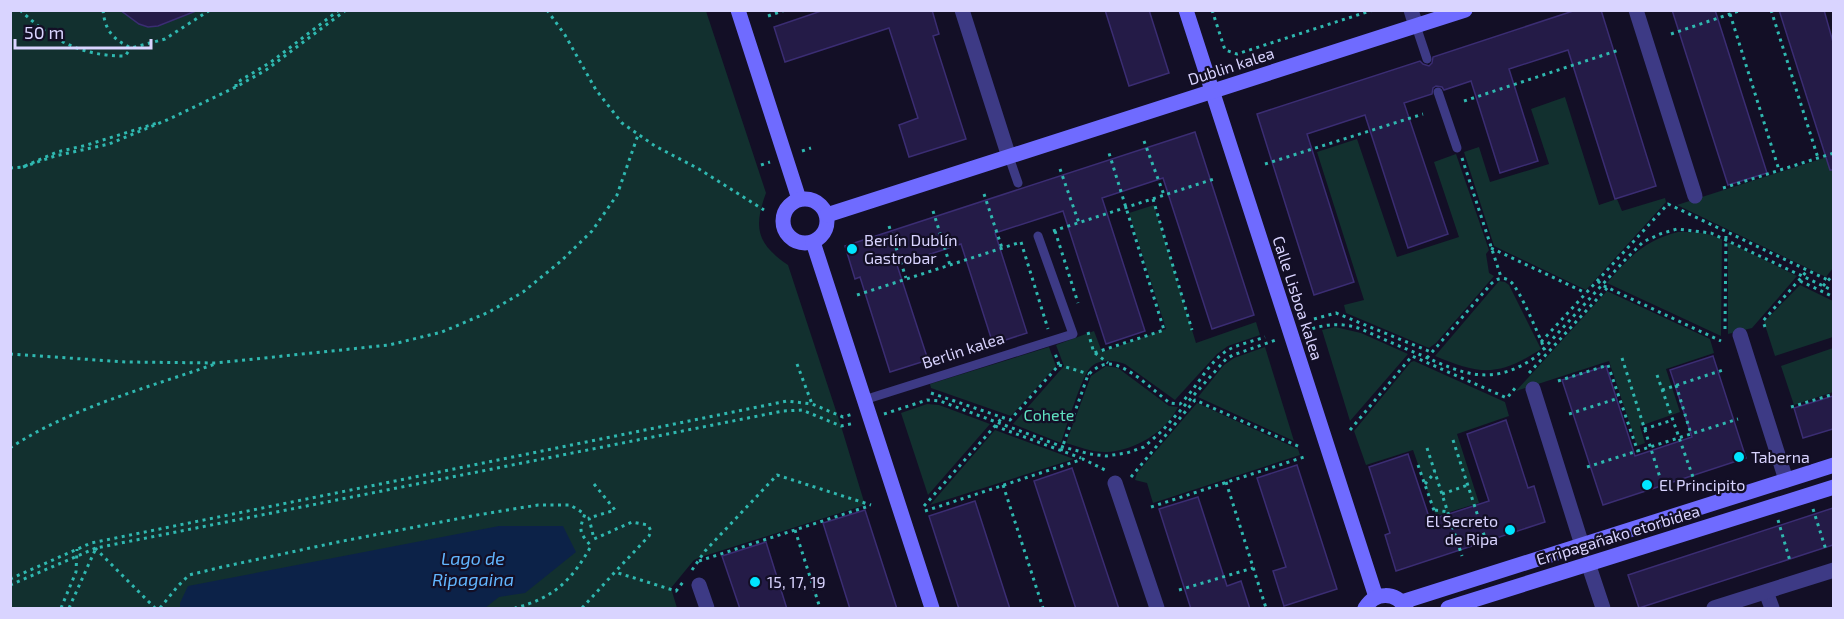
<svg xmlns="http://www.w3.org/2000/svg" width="1844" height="619" font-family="'Exo 2',sans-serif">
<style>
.green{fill:#12302f}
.water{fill:#0c2248}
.building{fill:#241b47;stroke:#3b2d73;stroke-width:1.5}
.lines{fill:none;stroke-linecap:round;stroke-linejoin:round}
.path{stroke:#2fb8b0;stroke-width:3;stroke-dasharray:3 4.5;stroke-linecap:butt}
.lane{stroke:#3d3a85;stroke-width:9}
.street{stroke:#3d3a85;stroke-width:15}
.secondary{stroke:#6f6bff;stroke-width:15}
.poi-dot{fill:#00e5ff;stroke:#130f26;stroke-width:2}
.labels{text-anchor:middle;stroke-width:4.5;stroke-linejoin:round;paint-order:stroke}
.street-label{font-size:16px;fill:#d9d4ff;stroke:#130f26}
.poi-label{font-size:16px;fill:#d9d4ff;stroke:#130f26;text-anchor:start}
.park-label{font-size:16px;fill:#5fe0c0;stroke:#130f26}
.water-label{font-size:18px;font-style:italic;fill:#62b6ff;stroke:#130f26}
</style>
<rect width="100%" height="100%" fill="#130f26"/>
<g class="green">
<path d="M10,11h696l60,182c-13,35 -9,51 22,72l53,161 24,79 -164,52 -7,3 -23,28 6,20h-666z"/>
<path d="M1565,97l34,108 18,-6 5,12 43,-13 1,4 -80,88 -92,-44 -30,-94 15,-5 11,35 59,-18 -18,-55z"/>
<path d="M1357,139l40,118 62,-20 -25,-75 22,-8 33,96 -3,4 3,19 5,3 -58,67 -7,5 -83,-35 -2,-8 20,-5 -47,-148z"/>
<path d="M1833,155v113l-7,9 -149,-72z"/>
<path d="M1154,205l42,138 60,-21 4,13 -32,11 -11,8 -42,46 -50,-36c-11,-4 -26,-6 -35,4 -8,8 -24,60 -29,75l-48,-19 51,-58 -8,-21 38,-14 8,21 64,-23 -37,-116z"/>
<path d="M1678,232c16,0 29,0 44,7l-1,97 -114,-53c23,-26 36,-42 71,-51z"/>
<path d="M1728,242l69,34 -45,52 -24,6z"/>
<path d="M1499,281l6,1 4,3 32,64c-43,28 -60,26 -106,7z"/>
<path d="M1800,285l33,16v36l-58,19 -11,-34z"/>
<path d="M1607,291l103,48 4,14 -48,16 14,43 -40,14 5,17 -8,3 -28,-85 -93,30z"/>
<path d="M1335,327l26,6 47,21 -58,67 -28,-91z"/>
<path d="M1049,347l7,19 -45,50 -80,-28 -1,-4z"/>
<path d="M1265,347l29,94 -96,-44 26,-32 10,-7z"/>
<path d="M1833,348v44l-39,13 -13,-39z"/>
<path d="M1414,361l91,41 4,14 -52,18 22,69 -43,13 -23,-66 -47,15 -12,-34 57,-69z"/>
<path d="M1106,366l12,2 51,38 9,1c-12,25 -43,43 -70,45 -14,1 -28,-5 -42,-9l25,-67z"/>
<path d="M1197,403l101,46 2,6 -147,48 -6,-20 -12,-3 2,-7z"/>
<path d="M927,404l12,1 51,19 -62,71 -27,-82z"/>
<path d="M995,430l79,29 -144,46z"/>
</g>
<path class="water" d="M499,526h64l13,26 -51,41 -26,4 -14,11h-305v-5l8,-17z"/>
<g class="building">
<path d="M120,10h76v1l-38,15 -10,1 -9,-3z"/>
<path d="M824,10h108l7,24 -6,2 33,103 -57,18 -10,-32 19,-7 -29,-90 -104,34 -11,-35z"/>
<path d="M1105,10h44l20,63 -40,13z"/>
<path d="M1576,10h25l55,176 -41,13 -47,-149 -59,19 29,92 -38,12 -29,-92 -27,9 -2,-3 -6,-1 -3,2 -1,6 -28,9 44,131 -40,14 -43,-133 -58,19 47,148 -40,13 -57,-181 163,-53 3,3 6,2 3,-3 1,-6z"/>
<path d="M1672,10h43l52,163 -39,12z"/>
<path d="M1779,10h45l9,32v128h-3z"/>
<path d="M1195,132l59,183 -42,14 -49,-151 -61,20 43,133 -39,13 -43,-133 -68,22 32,100 -34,11 -32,-100 -64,21 31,95 -38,12 -30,-95 -5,2 -10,-33z"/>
<path d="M1713,356l33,102 -143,47 -41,-125 44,-14 29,90 57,-19 -22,-67z"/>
<path d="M1833,396v33l-30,9 -9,-30z"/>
<path d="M1506,420l22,68 6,-2 11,36 -149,49 -11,-36 5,-2 -21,-66 39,-13 22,66 59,-19 -22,-67z"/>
<path d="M1297,465l40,124 -53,17 -11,-35 13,-4 -29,-89z"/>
<path d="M1072,468l47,141h-43l-42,-128z"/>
<path d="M1198,497l29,89 14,-5 9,28h-59l-32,-100z"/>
<path d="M975,501l35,108h-51l-30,-93z"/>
<path d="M1833,508v37l-194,63 -11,-33z"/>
<path d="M865,510l32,99h-47l-27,-86z"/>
<path d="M766,542l21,67h-47l-18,-53z"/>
</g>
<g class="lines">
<g class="path">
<path d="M20,10c32,30 60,46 105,46l6,-8"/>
<path d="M103,10c2,21 10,29 28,38l34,-9 45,-29"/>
<path d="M547,10l18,25 31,55 26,33 33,23 44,23 65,41"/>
<path d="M1212,10l13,40 12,4 136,-44"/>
<path d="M1771,10l47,148"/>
<path d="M1730,14l49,156"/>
<path d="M768,16l17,-6"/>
<path d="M1671,34l71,-24"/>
<path d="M236,87v-4l35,-21 68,-52"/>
<path d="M1464,101l155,-51"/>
<path d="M1144,141l20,54"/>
<path d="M802,151l9,-3"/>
<path d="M1462,158l39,119"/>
<path d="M1265,164l158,-50"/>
<path d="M761,165l9,-3"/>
<path d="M23,167l32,-11 54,-12 58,-24 69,-33 30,-17 80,-60"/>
<path d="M10,168l13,-1 34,-15 30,-7 70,-22"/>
<path d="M1060,169l19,54"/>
<path d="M1723,188l111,-35"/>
<path d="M984,194l18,54"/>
<path d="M1153,199l39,131"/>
<path d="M933,211l17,54"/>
<path d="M889,226l17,52"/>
<path d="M1053,231l161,-52"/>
<path d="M1055,231l23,72"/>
<path d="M1021,242l27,87"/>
<path d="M1491,248l95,45"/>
<path d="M1598,281l4,4 119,56"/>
<path d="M1800,281l34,16"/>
<path d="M1823,286l11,-12"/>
<path d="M857,295l164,-53"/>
<path d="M1314,319l22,-6 95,39"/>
<path d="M1765,327l-2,-6 44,-50"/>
<path d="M1725,329l1,-97"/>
<path d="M1305,331c20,-7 36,-9 56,-2 20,9 40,18 60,26 44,20 72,32 116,1l87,-95 19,-19 17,-8 17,-5 34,4 123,58"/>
<path d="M1088,332l6,21 70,-23 -55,-177"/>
<path d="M1541,342l127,-138 160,76"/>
<path d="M1095,353l13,10"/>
<path d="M10,354l116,8 90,1 173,-18 53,-13 47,-20 34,-20 38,-31 31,-30 25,-36 21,-60"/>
<path d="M1427,358l64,-74c6,-6 13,-8 20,-2 9,8 28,54 34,68"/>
<path d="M1622,358l42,132"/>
<path d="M797,364l15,40"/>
<path d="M1059,365l30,9"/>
<path d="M1529,373l79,-86"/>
<path d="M1657,375l37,105"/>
<path d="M1558,381l50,-16 30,87"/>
<path d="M1676,385l15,49"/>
<path d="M1662,390l61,-20"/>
<path d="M931,393l79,27 49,-55 -4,-12"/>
<path d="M1791,407l43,-13"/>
<path d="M884,414l43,-14 13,1 123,46 27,7 16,2 21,-3 17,-6 18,-16 64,-72 7,-4 43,-15"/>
<path d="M1569,414l50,-16"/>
<path d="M995,426l86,32"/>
<path d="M1644,429l29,-9"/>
<path d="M1350,430l62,-74 95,42 9,-11"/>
<path d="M1453,440l35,107"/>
<path d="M10,448c60,-40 137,-60 205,-84"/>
<path d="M1427,448l35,108"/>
<path d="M1061,451l27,-76c6,-6 13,-11 21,-11 18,0 46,28 61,39l10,1c17,-16 28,-42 48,-54 11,-6 26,-9 37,-13"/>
<path d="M1418,465l18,51"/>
<path d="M1587,467l151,-48"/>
<path d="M1131,477l64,-77 105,47"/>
<path d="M1226,482l40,126"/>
<path d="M594,484l21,26 -26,8 5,21 38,-17 16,3 3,6 -2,5 -34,36"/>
<path d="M1425,484l10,-12"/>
<path d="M1003,485l40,123"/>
<path d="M1442,494l26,-9"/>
<path d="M924,506l78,-88"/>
<path d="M1151,507l153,-50"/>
<path d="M1813,509l13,41"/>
<path d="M1435,510l13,2"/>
<path d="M925,511l158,-52 22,11"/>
<path d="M1778,520l12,41"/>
<path d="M795,530l25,78"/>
<path d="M95,548l60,60"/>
<path d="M699,561l170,-55"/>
<path d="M692,570l13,-19 72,-76 94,30"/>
<path d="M10,579l81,-36 696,-142 25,3 31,13 10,-3"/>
<path d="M10,585l86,-37 687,-137 19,-1 39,16 14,-3"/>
<path d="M1179,590l74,-22"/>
<path d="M61,608l15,-36 1,-23"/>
<path d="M69,608l27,-60"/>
<path d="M160,608l18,-22 11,-11 33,-8 116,-25 139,-27 61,-10h32l15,9c-7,17 -5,19 6,32 -19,34 -37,52 -76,62"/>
<path d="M582,608l33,-36 61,19 7,-9"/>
</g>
<g class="lane">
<path d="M1416,26l11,33"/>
<path d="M1438,92l19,56"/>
<path d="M1009,157l9,26"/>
<path d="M864,400l209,-66 -35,-98"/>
</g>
<g class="street">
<path d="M962,10l47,147"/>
<path d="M1411,10l5,16"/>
<path d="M1636,10l59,186"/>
<path d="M1740,335l46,145"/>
<path d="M1533,389l49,156"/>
<path d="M1115,483l42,125"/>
<path d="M1588,563l15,45"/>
<path d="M699,585l8,23"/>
<path d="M1766,592l6,16"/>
<path d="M1714,608l120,-38"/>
</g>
<g class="secondary">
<path d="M738,10l61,189"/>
<path d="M1186,10l190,587"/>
<circle cx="805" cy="221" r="22"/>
<path d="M827,215l638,-205"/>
<path d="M813,242l119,366"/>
<path d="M1402,602l432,-137"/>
<path d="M1365,608c10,-16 30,-17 41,0"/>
<path d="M1448,608l386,-121"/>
</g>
</g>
<g class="poi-dot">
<circle cx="852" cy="249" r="6"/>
<circle cx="1739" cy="457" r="6"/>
<circle cx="1647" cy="485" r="6"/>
<circle cx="1510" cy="530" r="6"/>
<circle cx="755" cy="582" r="6"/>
</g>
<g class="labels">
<g class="street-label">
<text transform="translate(1231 66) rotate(-18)" y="6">Dublin kalea</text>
<text transform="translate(1298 298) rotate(72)" y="6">Calle Lisboa kalea</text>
<text transform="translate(963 350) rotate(-18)" y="6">Berlin kalea</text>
<text transform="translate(1618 535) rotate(-17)" y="6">Erripagañako etorbidea</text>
</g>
<g class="poi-label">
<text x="864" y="246">Berlín Dublín<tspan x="864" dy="18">Gastrobar</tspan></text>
<text x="1751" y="463">Taberna</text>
<text x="1659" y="491">El Principito</text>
<text x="1498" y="527" text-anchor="end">El Secreto<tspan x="1498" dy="18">de Ripa</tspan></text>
<text x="767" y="588">15, 17, 19</text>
</g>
<g class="park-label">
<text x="1049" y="421">Cohete</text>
</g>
<g class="water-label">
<text x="473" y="565">Lago de<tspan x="473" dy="21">Ripagaina</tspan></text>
</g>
</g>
<rect width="1844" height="619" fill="none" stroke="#d9d4ff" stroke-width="24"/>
<path d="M15 39v9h136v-9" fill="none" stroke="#d9d4ff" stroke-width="3"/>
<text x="24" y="39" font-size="18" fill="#d9d4ff" stroke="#130f26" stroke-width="4.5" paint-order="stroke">50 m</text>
</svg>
